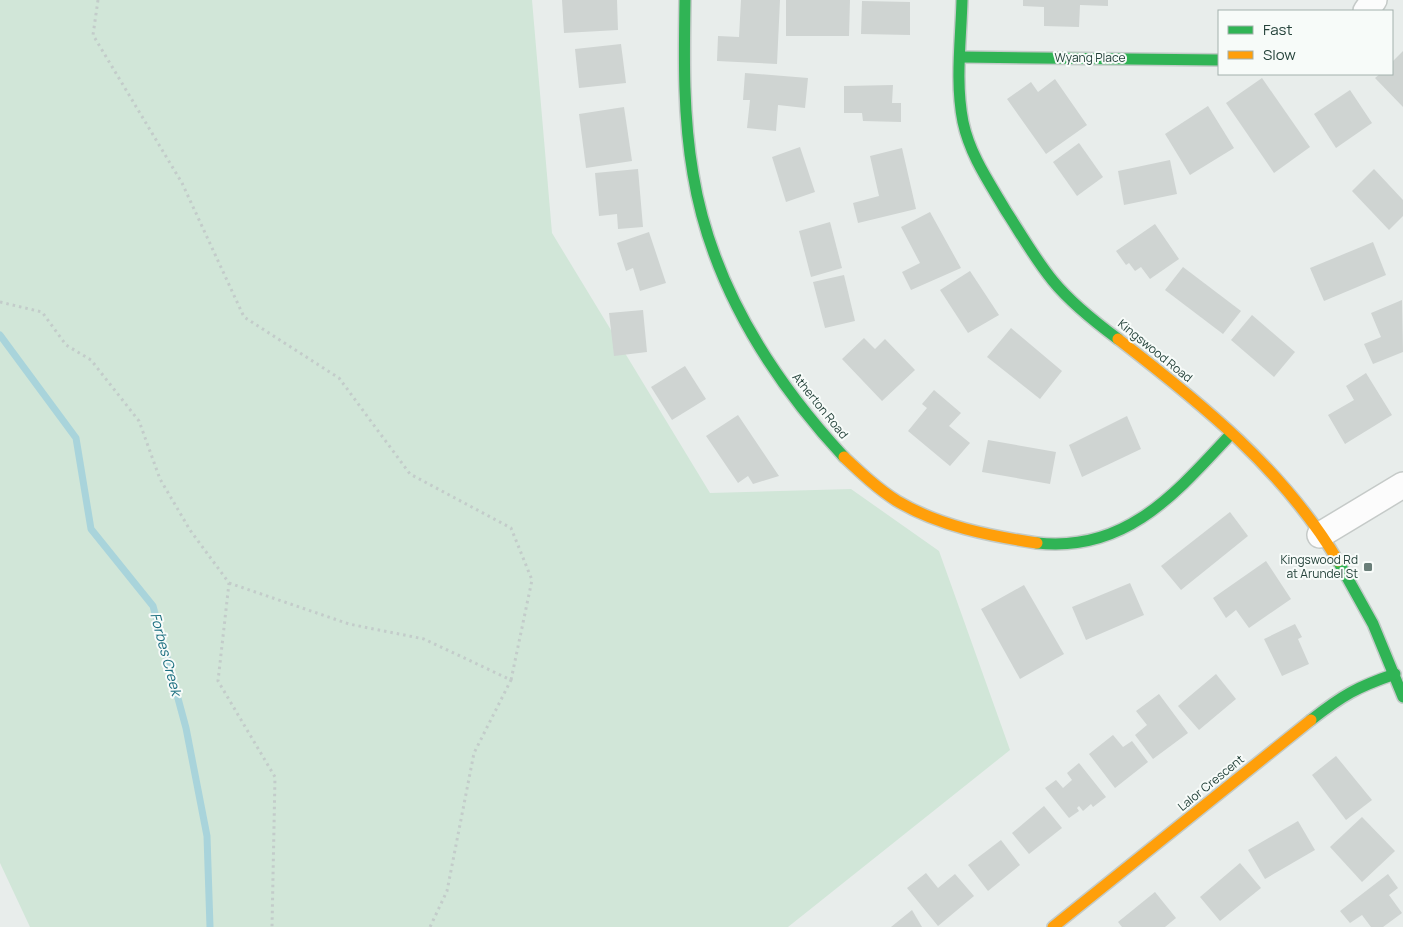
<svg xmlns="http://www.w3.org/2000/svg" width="1403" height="927" font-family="Manrope,sans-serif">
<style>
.green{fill:#d1e6d8}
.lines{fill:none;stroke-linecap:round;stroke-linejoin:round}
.stream{stroke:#a9d4db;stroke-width:7}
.building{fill:#cfd4d2}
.street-casing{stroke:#c5cac8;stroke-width:28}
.fast-casing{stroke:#c3cbc8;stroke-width:14}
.slow-casing{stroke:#c3cbc8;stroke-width:14}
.path{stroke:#c3ccca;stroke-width:3;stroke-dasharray:2.5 4;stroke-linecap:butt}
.street{stroke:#fcfcfc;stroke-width:25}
.fast{stroke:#30b455;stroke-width:11}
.slow{stroke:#ff9f0a;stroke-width:11}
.poi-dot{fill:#697e78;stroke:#f7fbf9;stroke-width:2}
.labels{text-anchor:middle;stroke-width:4;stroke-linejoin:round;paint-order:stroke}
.street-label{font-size:12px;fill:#24423a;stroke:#f7fbf9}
.poi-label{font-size:12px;fill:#24423a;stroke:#f7fbf9;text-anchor:end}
.water-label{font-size:14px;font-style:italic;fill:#1c6f80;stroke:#f7fbf9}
</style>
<rect width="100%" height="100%" fill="#e8edeb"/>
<path class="green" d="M0,0h532l20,233 158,260 141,-4 88,62 71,199 -222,177h-758l-30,-64z"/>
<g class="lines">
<path class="stream" d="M0,335l76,103 15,91 62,77 33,122 21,108 3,91"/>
</g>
<g class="building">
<path d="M562,0h55l1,30 -54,3z"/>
<path d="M741,0h39l-3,64 -60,-3 1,-25 21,1z"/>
<path d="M786,0h64l-1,36h-63z"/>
<path d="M1023,0h85v6l-28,-1 -1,22 -35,-1v-19l-21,-1z"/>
<path d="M862,1l48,1v33l-49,-1z"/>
<path d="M621,44l5,39 -47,5 -4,-39z"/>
<path d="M1403,51v56l-28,-29 5,-4h12v-12z"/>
<path d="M745,73l63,5 -3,30 -27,-3 -2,26 -29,-3 3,-28h-7z"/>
<path d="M1262,78l48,69 -36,26 -48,-70z"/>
<path d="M1055,79l32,46 -41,29 -39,-55 24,-17 7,10z"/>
<path d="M893,85l-1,18h9v19l-38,-1 -1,-8h-18v-27z"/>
<path d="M1350,90l22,33 -36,25 -22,-34z"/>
<path d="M1208,106l26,42 -44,27 -25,-41z"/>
<path d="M624,107l8,54 -46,7 -7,-54z"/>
<path d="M1079,143l24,34 -26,19 -24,-34z"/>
<path d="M800,147l15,45 -29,10 -14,-45z"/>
<path d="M902,148l14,61 -58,14 -5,-20 26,-7 -9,-40z"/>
<path d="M1170,160l7,34 -53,11 -6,-34z"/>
<path d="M638,169l5,58 -25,2 -1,-15 -18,2 -4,-43z"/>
<path d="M1374,169l29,31v16l-14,14 -37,-39z"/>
<path d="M930,212l31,56 -50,22 -9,-18 18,-9 -19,-36z"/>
<path d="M830,222l12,46 -31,9 -12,-46z"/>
<path d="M1155,224l24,35 -29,20 -9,-12 -6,4 -6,-8 -3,2 -10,-14z"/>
<path d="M649,232l17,51 -26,8 -7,-23 -7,3 -9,-28z"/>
<path d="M1373,242l13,33 -62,26 -14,-33z"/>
<path d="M1183,267l58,44 -18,23 -58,-44z"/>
<path d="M970,271l29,44 -31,18 -28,-43z"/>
<path d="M844,275l11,46 -30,7 -12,-46z"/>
<path d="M1402,300l1,52 -30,12 -9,-20 17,-7 -10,-24z"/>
<path d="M643,310l4,42 -33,4 -5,-43z"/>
<path d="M1252,315l43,37 -21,25 -43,-37z"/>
<path d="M1011,328l51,43 -22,28 -53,-42z"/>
<path d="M864,338l11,11 10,-10 30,31 -33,31 -40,-42z"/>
<path d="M685,366l21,33 -34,21 -21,-33z"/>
<path d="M1366,373l26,42 -47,29 -17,-29 26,-15 -8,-14z"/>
<path d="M934,390l27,23 -12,13 21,17 -20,23 -42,-35 19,-23 -5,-4z"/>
<path d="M738,415l41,61 -26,8 -5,-8 -10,7 -32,-47z"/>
<path d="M1127,416l14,33 -59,28 -13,-32z"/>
<path d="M988,440l68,12 -6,32 -68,-12z"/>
<path d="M1230,512l18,24 -67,54 -20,-24z"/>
<path d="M1266,561l25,38 -42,29 -13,-18 -10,8 -13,-20z"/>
<path d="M1130,583l14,32 -58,25 -14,-33z"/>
<path d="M1024,585l40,69 -44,25 -39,-70z"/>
<path d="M1295,624l7,13 -4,2 11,25 -27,12 -18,-37z"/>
<path d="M1216,674l20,25 -37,31 -21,-24z"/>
<path d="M1159,694l29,39 -35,26 -18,-24 12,-10 -11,-14z"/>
<path d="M1113,735l10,12 9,-6 16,21 -33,26 -26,-34z"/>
<path d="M1336,756l36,44 -26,20 -34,-45z"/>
<path d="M1079,763l27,34 -13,10 -2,-3 -8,7 -4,-5 -2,2 2,3 -10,7 -24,-30 11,-8 7,8 9,-8 -5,-7z"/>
<path d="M1044,806l18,22 -33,26 -17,-21z"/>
<path d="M1362,817l33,34 -33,31 -32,-35z"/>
<path d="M1298,821l17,29 -50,29 -17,-29z"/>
<path d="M1001,840l19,25 -32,26 -20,-26z"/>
<path d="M1240,863l21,25 -41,33 -20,-24z"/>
<path d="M926,873l12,15 17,-14 19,22 -36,30 -31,-38z"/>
<path d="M1388,874l10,14 -9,7 13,18 -19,14h-12l-9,-12 -12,8 -10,-12z"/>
<path d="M1155,892l21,26 -11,9h-43l-4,-5z"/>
<path d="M912,910l10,17h-31z"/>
</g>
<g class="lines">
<defs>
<g id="street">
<path d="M1366,11l8,-11"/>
<path d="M1320,535l83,-50"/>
</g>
<g id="fast">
<path d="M685,0c-1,58 -2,116 8,174 18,109 77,203 151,283"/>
<path d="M962,0c-1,40 -7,82 1,122 7,33 26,60 43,89 15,23 29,48 47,70 18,22 42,41 65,58"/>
<path d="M961,57l258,3"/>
<path d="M1037,543c89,10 139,-50 194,-109"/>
<path d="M1338,561l35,63 30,73"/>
<path d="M1311,720c32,-25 46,-33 84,-46"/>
</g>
<g id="slow">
<path d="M1118,339c83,64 166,131 220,222"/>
<path d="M844,457c17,16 34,32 53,44 42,25 93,35 140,42"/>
<path d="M1053,927l258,-207"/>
</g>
</defs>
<use href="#street" class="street-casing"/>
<use href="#fast" class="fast-casing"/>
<use href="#slow" class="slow-casing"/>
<g class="path">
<path d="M98,0l-5,35 89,148 62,134 95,61 71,96 101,54 21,52 -21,100"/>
<path d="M0,302l42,10 24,33 25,15 48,61 21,58 30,51 39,53 -11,98 57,96 -3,150"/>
<path d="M229,583l120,41 75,15 87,41 -37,73 -27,138 -17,36"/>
</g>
<use href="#street" class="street"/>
<use href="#fast" class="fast"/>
<use href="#slow" class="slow"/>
</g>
<rect class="poi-dot" x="1363" y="562" width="10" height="10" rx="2.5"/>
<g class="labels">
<g class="street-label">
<text x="1090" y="62">Wyang Place</text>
<text transform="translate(1155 351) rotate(39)" y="4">Kingswood Road</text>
<text transform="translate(820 406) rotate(51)" y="4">Atherton Road</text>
<text transform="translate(1211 783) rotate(-39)" y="4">Lalor Crescent</text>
</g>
<g class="poi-label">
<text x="1358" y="564">Kingswood Rd<tspan x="1358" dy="14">at Arundel St</tspan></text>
</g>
<g class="water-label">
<text transform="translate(166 654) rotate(75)" y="5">Forbes Creek</text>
</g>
</g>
<rect x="1218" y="10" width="175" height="65" fill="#f7fbf9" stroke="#a3b1ad"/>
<rect x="1228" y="26" width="25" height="8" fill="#30b455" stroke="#a3b1ad"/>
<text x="1263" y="35" font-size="15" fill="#24423a">Fast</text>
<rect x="1228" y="51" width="25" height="8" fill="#ff9f0a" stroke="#a3b1ad"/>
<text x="1263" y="60" font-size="15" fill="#24423a">Slow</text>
</svg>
